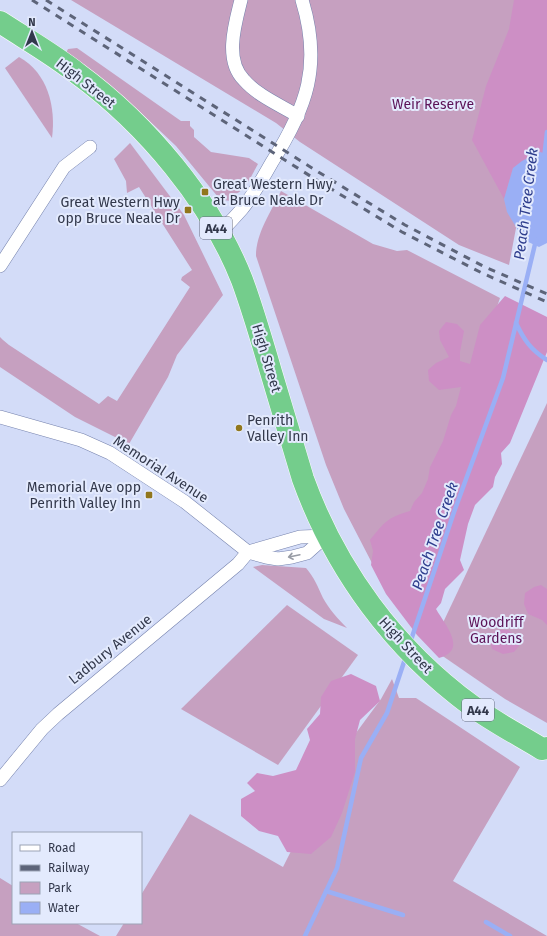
<svg xmlns="http://www.w3.org/2000/svg" width="547" height="936" font-family="'Fira Sans',sans-serif">
<style>
.green{fill:#c6a0c0}
.forest{fill:#cd8fc5}
.water{fill:#9aaff5}
.lines{fill:none;stroke-linecap:round;stroke-linejoin:round}
.stream{stroke:#9aaff5;stroke-width:4.5}
.street-casing{stroke:#7582ad;stroke-width:14}
.highway-casing{stroke:#fff;stroke-width:23}
.street{stroke:#fff;stroke-width:13}
.highway{stroke:#74cd8c;stroke-width:22}
.rail{stroke:#5d6479;stroke-width:3;stroke-dasharray:7 7;stroke-linecap:butt}
.oneway{stroke:#989ca5}
.poi-dot{fill:#91771d;stroke:#e3eafd;stroke-width:1.5}
.labels{text-anchor:middle;stroke-width:4;stroke-linejoin:round;paint-order:stroke}
.shield{fill:#e3eafd;stroke:#676d80;stroke-width:1}
.shield-label{font-size:13px;font-weight:bold;fill:#32384b}
.street-label{font-size:14px;fill:#32384b;stroke:#e3eafd}
.park-label{font-size:14px;fill:#5c1257;stroke:#e3eafd}
.poi-label{font-size:14px;fill:#32384b;stroke:#e3eafd;text-anchor:start}
.water-label{font-size:15px;font-style:italic;fill:#2e3d8d;stroke:#e3eafd}
</style>
<rect width="100%" height="100%" fill="#d3dcf8"/>
<g class="green">
<path d="M71,0h467l1,107 -30,158 -50,-20 -159,-103 -24,-19z"/>
<path d="M77,48l104,73h9v5l4,4v7l17,15 38,6 9,6c-6,10 -13,30 -25,30l-3,7 -6,-1 -6,-3 -42,-51 -37,-35 -23,-20 -51,-36 3,-6z"/>
<path d="M19,57c29,16 37,50 33,81l-47,-70z"/>
<path d="M130,143l54,72 39,80 -46,60 -9,22 -39,67 -54,-27 -75,-50v-30l3,3 6,5 90,59 9,-8 9,5 73,-114 -9,-7 1,-3 10,-7 -53,-83 -12,6 -1,-12 -12,-22z"/>
<path d="M281,191l92,53 24,7 10,-1 93,48 -99,292 -28,-25 -29,-56 -18,-44 -70,-209c0,-23 15,-44 25,-65z"/>
<path d="M547,403v320l-42,-24 -74,-51z"/>
<path d="M262,565l44,3c8,9 12,19 17,30 6,11 15,21 24,30l-23,-9 -71,-52z"/>
<path d="M287,605l71,50 -80,110 -97,-56z"/>
<path d="M392,679l7,19h17l104,69 -67,114 94,55h-431l8,-13h17v-28l49,-81 93,53 56,-111 42,-57z"/>
<path d="M0,878l13,8v37h63l24,13h-100z"/>
</g>
<g class="forest">
<path d="M514,0h33v154l-7,-1 -27,15 -9,31 -32,-59 14,-54 23,-57z"/>
<path d="M505,296l42,21v35l-37,91 -9,10 1,11 -7,13 -2,10 -18,18 -7,19 -8,36 4,10 -19,19 -4,14 -5,6c6,11 27,35 12,45 -3,2 -6,3 -9,4l-22,-23 -31,-41 -15,-29 2,-14 -3,-11c15,-18 16,-22 40,-29l4,-9 8,-9 6,-14 2,-12 13,-26 8,-26 5,-9 5,-19 -22,3 -10,-9 -1,-11 8,-7 13,-6 -9,-17 -1,-9 7,-9 11,2 7,7 -4,21v9l10,3 10,-39z"/>
<path d="M541,585l6,4v36l-5,-5 -14,-6 -4,-10 1,-11 9,-6z"/>
<path d="M497,630h11l11,8v8l-5,6 -11,2 -11,-5c-3,-9 -3,-14 5,-19z"/>
<path d="M351,674l25,12 4,15 -20,19 -5,19v33l-13,41 -11,24 -20,17 -24,-2 -9,-16 -19,-5 -18,-15v-17l14,-8 -8,-8 10,-10 16,3 23,-6 14,-30 -3,-11 13,-15 1,-17 10,-16z"/>
</g>
<path class="water" d="M540,152l7,2v89l-8,4 -15,-7 -17,-28 -3,-13 9,-31 9,-7z"/>
<g class="lines">
<g class="stream">
<path d="M544,159l3,-27"/>
<path d="M516,323c8,17 15,27 31,37"/>
<path d="M410,643l44,-131 49,-134 33,-138"/>
<path d="M326,891l77,24"/>
<path d="M486,922l24,14"/>
<path d="M305,936l32,-68 24,-110 26,-45 19,-57"/>
</g>
<defs>
<g id="street">
<path d="M241,0c-6,24 -17,60 3,80 14,16 36,25 54,36"/>
<path d="M220,233c7,-8 15,-16 22,-24 12,-15 21,-31 30,-47 35,-55 50,-97 30,-162"/>
<path d="M0,266l64,-99 26,-20"/>
<path d="M0,417l81,23 29,13 75,49 63,50 18,5 12,2 14,-2 15,-4 19,-17"/>
<path d="M248,552l52,-15 26,-1"/>
<path d="M0,780l42,-51 16,-15 180,-150 10,-12"/>
</g>
<path id="highway" d="M0,22c26,17 54,33 78,52 68,50 133,127 164,206 11,30 20,61 29,92 11,36 21,71 32,107 33,91 91,170 169,227 22,16 47,29 70,43l5,-1"/>
</defs>
<use href="#street" class="street-casing"/>
<use href="#highway" class="highway-casing"/>
<use href="#street" class="street"/>
<use href="#highway" class="highway"/>
<g class="rail">
<path d="M32,0l283,179 87,53 80,41 65,29"/>
<path d="M46,0l274,173 85,52 80,42 62,27"/>
</g>
</g>
<defs><path id="oneway-shaft" d="M-6 0H5M1.5-3L5.5 0L1.5 3" fill="none" stroke-width="1.6" stroke-linecap="round" stroke-linejoin="round"/></defs>
<use class="oneway" href="#oneway-shaft" transform="translate(294 556) rotate(168)"/>
<g class="poi-dot">
<rect x="201" y="188" width="8" height="8" rx="2"/>
<rect x="184" y="206" width="8" height="8" rx="2"/>
<circle cx="239" cy="428" r="4"/>
<rect x="145" y="491" width="8" height="8" rx="2"/>
</g>
<g class="labels">
<g class="shield">
<rect x="200" y="217" width="32" height="22" rx="3"/>
<rect x="462" y="699" width="32" height="22" rx="3"/>
</g>
<g class="shield-label">
<text x="216" y="233">A44</text>
<text x="478" y="715">A44</text>
</g>
<g class="street-label">
<text transform="translate(86 83) rotate(38)" y="5">High Street</text>
<text transform="translate(267 358) rotate(73)" y="5">High Street</text>
<text transform="translate(161 469) rotate(33)" y="5">Memorial Avenue</text>
<text transform="translate(406 645) rotate(47)" y="5">High Street</text>
<text transform="translate(110 649) rotate(-39)" y="5">Ladbury Avenue</text>
</g>
<g class="park-label">
<text x="433" y="109">Weir Reserve</text>
<text x="496" y="627">Woodriff<tspan x="496" dy="16">Gardens</tspan></text>
</g>
<g class="poi-label">
<text x="213" y="189">Great Western Hwy<tspan x="213" dy="16">at Bruce Neale Dr</tspan></text>
<text x="180" y="207" text-anchor="end">Great Western Hwy<tspan x="180" dy="16">opp Bruce Neale Dr</tspan></text>
<text x="247" y="425">Penrith<tspan x="247" dy="16">Valley Inn</tspan></text>
<text x="141" y="492" text-anchor="end">Memorial Ave opp<tspan x="141" dy="16">Penrith Valley Inn</tspan></text>
</g>
<g class="water-label">
<text transform="translate(526 204) rotate(-83)" y="5">Peach Tree Creek</text>
<text transform="translate(435 536) rotate(-71)" y="5">Peach Tree Creek</text>
</g>
</g>
<rect x="12" y="832" width="130" height="92" fill="#e3eafd" stroke="#9ca3b6"/>
<rect x="20" y="845" width="20" height="6" fill="#ffffff" stroke="#9ca3b6"/>
<text x="48" y="852" font-size="12" fill="#32384b">Road</text>
<rect x="20" y="865" width="20" height="6" fill="#5d6479" stroke="#9ca3b6"/>
<text x="48" y="872" font-size="12" fill="#32384b">Railway</text>
<rect x="20" y="882" width="20" height="12" fill="#c6a0c0" stroke="#9ca3b6"/>
<text x="48" y="892" font-size="12" fill="#32384b">Park</text>
<rect x="20" y="902" width="20" height="12" fill="#9aaff5" stroke="#9ca3b6"/>
<text x="48" y="912" font-size="12" fill="#32384b">Water</text>
<g transform="translate(32 32)" stroke="#e3eafd" stroke-width="3" paint-order="stroke">
<path d="M0-3L7 15L0 10L-7 15Z" fill="#32384b"/>
<text y="-6" font-size="11" font-weight="bold" text-anchor="middle" fill="#32384b">N</text>
</g>
</svg>
